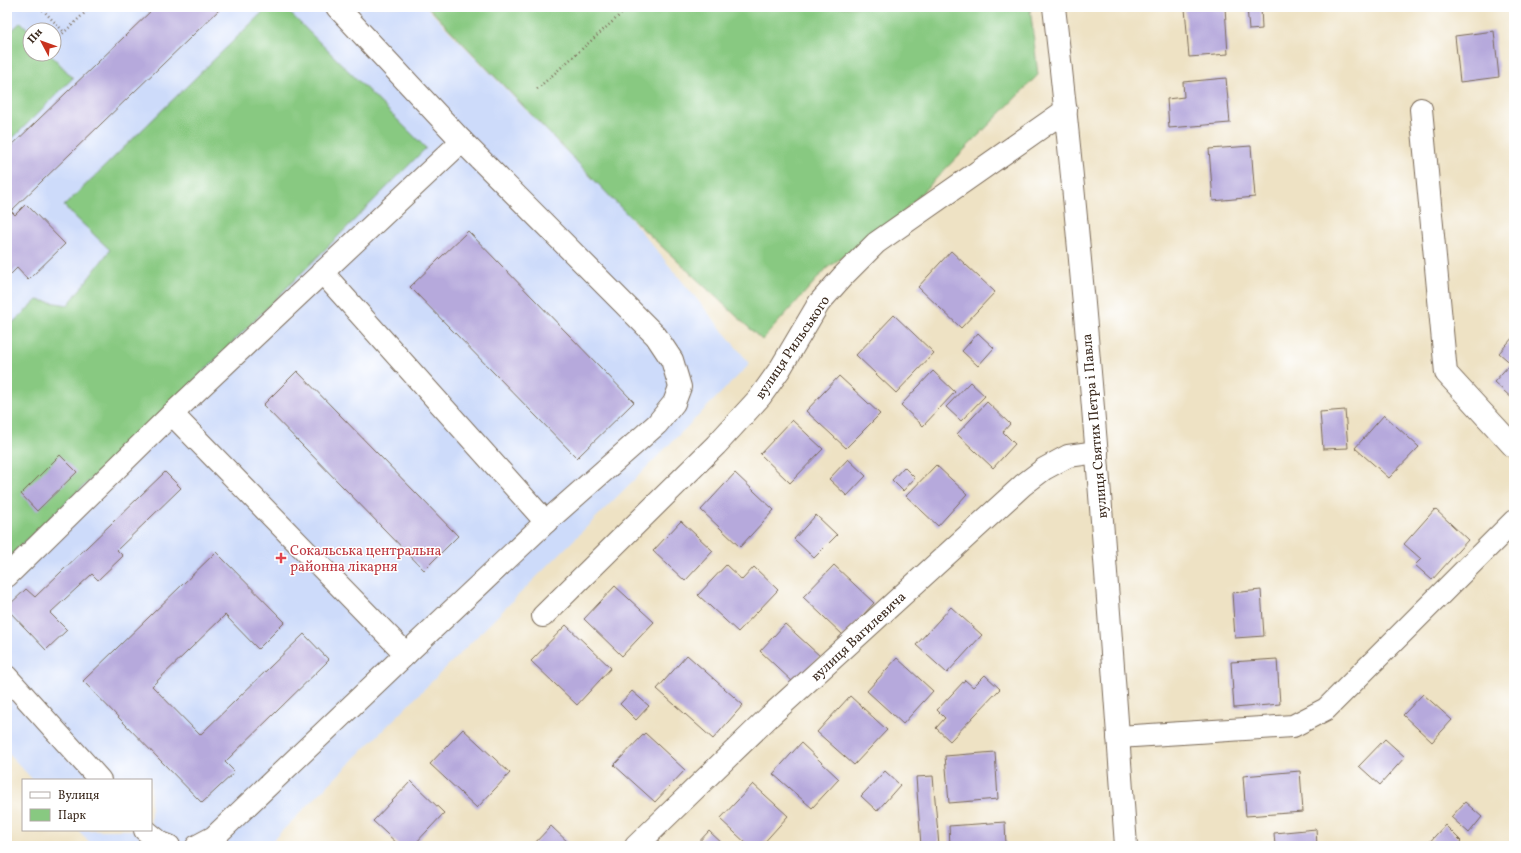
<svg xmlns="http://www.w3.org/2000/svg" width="1521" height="853" font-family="Vollkorn,serif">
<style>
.built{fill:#cddbfa;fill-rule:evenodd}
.green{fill:#88c981;stroke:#627a50}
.building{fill:#b6a9dc}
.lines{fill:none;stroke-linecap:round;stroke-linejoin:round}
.minor-casing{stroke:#7a6a58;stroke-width:24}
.path{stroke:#7a6a58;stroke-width:2.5;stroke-dasharray:1 3;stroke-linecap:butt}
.minor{stroke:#fff;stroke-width:22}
.health-dot{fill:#e0444e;stroke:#fff;stroke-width:1.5}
.labels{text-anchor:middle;stroke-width:3;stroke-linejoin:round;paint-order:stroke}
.street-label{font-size:14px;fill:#3b2a1e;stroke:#fff}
.health-label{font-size:14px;fill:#be3a42;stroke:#fff;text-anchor:start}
</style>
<rect width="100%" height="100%" fill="#fff"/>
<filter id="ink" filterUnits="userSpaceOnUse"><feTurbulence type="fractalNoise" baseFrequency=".025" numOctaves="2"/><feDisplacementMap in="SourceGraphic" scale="8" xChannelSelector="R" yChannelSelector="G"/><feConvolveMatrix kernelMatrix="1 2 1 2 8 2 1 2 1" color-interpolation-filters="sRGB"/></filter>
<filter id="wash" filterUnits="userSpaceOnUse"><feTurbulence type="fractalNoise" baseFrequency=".012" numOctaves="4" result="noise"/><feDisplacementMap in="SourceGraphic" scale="16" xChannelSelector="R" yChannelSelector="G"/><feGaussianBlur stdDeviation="0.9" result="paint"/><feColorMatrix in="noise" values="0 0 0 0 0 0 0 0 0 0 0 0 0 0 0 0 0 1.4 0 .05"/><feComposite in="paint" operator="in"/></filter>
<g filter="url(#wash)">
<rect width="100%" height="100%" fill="#eee2c4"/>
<path class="built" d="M7,7h419l200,206 124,151 -483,482h-174l-15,-16h73v-50h-118l-26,-28zM30,30h24v24h-24z"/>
<g class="green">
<path d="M268,7h16l142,141 -230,231 -189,180v-231l30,-28 31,5 42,-55 -46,-44z"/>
<path d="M428,7h602l8,68 -139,141 -72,52 -65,72 -136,-127z"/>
<path d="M21,22l9,10v22h20l23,24 -66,66v-109z"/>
</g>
<g id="blocks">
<g class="building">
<path d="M155,7h67l-211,204 4,4 11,-11 39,40 -37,36 -11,-12 -10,10v-128z"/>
<path d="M1197,7h28l3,47 -39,3 -4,-49z"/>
<path d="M1247,7h14l1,22 -13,1z"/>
<path d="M1494,31l5,46 -39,5 -5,-46z"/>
<path d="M1226,78l4,45 -61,5 -2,-29 17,-2 -1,-15z"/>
<path d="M1251,146l4,51 -42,4 -4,-52z"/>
<path d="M468,231l166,171 -57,56 -167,-171z"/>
<path d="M951,251l44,41 -34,36 -43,-41z"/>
<path d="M894,315l40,38 -38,40 -40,-38z"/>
<path d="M978,333l16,15 -16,18 -16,-15z"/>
<path d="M1514,336v30l-15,-13z"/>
<path d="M1510,364l4,4v32l-20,-18z"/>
<path d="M297,371l161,165 -34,34 -161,-165z"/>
<path d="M933,371l22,21 -32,34 -22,-21z"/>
<path d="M839,376l41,38 -34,34 -40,-37z"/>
<path d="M970,382l15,14 -24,25 -15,-14z"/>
<path d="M987,402l23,22 -7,8 12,12 -22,24 -36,-34z"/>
<path d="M1345,410l3,38 -25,1 -3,-37z"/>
<path d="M1384,415l35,32 -30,31 -34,-30z"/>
<path d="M792,420l31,29 -33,34 -30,-29z"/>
<path d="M60,455l17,17 -40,39 -16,-17z"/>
<path d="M848,459l18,17 -19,20 -18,-17z"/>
<path d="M936,465l31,29 -29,32 -32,-30z"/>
<path d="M904,467l11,11 -12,13 -11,-11z"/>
<path d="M165,472l16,16 -64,62 6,6 -25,24 -6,-6 -42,39 17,17 -21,20 -39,-41v-2l19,-18 9,8z"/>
<path d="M735,473l39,37 -34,37 -39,-37z"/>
<path d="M1435,509l33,31 -36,40 -17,-15 6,-6 -17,-15z"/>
<path d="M816,515l21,20 -23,23 -20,-19z"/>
<path d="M681,521l32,30 -28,30 -32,-30z"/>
<path d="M216,552l69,70 -27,27 -33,-34 -73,71 48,49 104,-101 25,26 -104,102 10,10 -33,31 -119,-122z"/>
<path d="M726,565l16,15 12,-13 24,23 -40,42 -40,-37z"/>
<path d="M834,565l40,38 -30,33 -41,-39z"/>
<path d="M615,586l39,36 -32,34 -38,-37z"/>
<path d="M1261,590l3,46 -29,2 -3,-45z"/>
<path d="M951,607l31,28 -35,38 -31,-28z"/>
<path d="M785,624l35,32 -26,27 -34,-32z"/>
<path d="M566,625l45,43 -34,37 -46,-44z"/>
<path d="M687,655l56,50 -30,34 -56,-50z"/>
<path d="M897,658l36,33 -30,33 -36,-33z"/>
<path d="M1277,659l3,45 -46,4 -3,-46z"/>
<path d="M985,675l15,14 -50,52 -14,-13 9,-10 -8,-8 28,-30 8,7z"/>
<path d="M632,691l17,15 -13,14 -16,-16z"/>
<path d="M1423,694l29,26 -20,22 -29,-27z"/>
<path d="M850,696l37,34 -33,35 -37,-33z"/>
<path d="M463,729l47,44 -33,35 -47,-44z"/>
<path d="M645,733l40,37 -30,32 -41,-37z"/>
<path d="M1385,739l20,18 -25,28 -21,-19z"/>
<path d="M801,743l38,36 -27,29 -39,-34z"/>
<path d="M995,752l3,47 -49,4 -4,-47z"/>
<path d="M885,771l15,14 -23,26 -16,-15z"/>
<path d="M1300,771l3,41 -57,4 -3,-40z"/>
<path d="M933,776l6,70h-18l-5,-69z"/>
<path d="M411,781l33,32 -31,33h-13l-27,-25z"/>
<path d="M753,784l35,32 -27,30h-12l-29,-27z"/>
<path d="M1465,802l17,15 -13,16 -18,-16z"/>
<path d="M1005,822l1,24h-56l-1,-20z"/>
<path d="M1445,825l16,16 -5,5h-30z"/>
<path d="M551,826l21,20h-40z"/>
<path d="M1316,829l1,17h-42l-1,-13z"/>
<path d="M709,831l16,15h-30z"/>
</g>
</g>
</g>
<g filter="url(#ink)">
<use href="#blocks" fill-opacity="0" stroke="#7a6a58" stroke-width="1"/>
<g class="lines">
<defs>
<g id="minor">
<path d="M1054,7c32,279 52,559 72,839"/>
<path d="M1421,109l25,264 68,74"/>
<path d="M322,272l224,250"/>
<path d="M172,414l234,240 -192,183 -17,9"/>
<path d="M7,576l165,-162 290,-273 -125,-134"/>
<path d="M543,616l173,-171 44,-48 20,-28 39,-66 24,-27 33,-33 190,-133"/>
<path d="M406,654l140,-132 111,-98 17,-21 6,-16 -8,-27 -16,-24 -194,-195"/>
<path d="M7,677l93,103"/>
<path d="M1118,737l175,-11 33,-17 188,-188"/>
<path d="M145,830l16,13 8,3"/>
<path d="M636,846l134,-130 253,-231 21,-16 24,-13 29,-4"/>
</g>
</defs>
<use href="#minor" class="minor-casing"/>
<g class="path">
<path d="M40,7l24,25"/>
<path d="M57,39l34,-32"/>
<path d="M537,89l92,-82"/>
</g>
<use href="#minor" class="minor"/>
</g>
</g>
<path class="health-dot" d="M279 552h4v4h4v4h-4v4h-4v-4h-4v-4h4z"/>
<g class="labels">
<g class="street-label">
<text transform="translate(792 347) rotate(-56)" y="5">вулиця Рильського</text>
<text transform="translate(1094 426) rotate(-95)" y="5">вулиця Святих Петра і Павла</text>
<text transform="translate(858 636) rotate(-43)" y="5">вулиця Вагилевича</text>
</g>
<g class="health-label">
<text x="290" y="555">Сокальська центральна<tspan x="290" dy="16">районна лікарня</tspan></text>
</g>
</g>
<rect width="1521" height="853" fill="none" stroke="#fff" stroke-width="24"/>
<rect x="22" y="779" width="130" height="52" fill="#ffffff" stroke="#b1aaa5"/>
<rect x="30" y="792" width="20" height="6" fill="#ffffff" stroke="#b1aaa5"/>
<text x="58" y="799" font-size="12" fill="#3b2a1e">Вулиця</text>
<rect x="30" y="809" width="20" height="12" fill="#88c981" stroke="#b1aaa5"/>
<text x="58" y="819" font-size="12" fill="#3b2a1e">Парк</text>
<g transform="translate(42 42) rotate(311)"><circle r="19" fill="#ffffff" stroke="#b1aaa5"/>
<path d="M0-3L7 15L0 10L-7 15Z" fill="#c8321e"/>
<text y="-6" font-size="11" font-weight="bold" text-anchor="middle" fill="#3b2a1e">Пн</text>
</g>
</svg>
